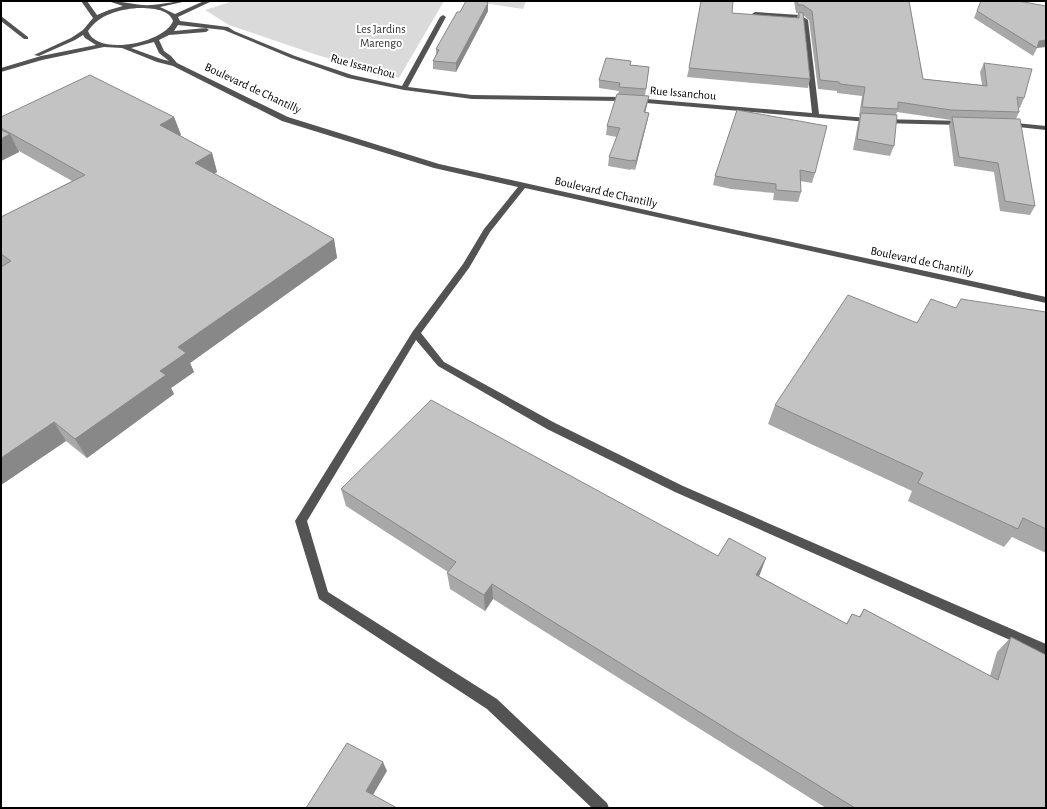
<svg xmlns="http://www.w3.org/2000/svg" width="1047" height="809" font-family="'Alegreya Sans',sans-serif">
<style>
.green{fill:#dadada}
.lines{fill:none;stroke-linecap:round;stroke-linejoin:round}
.minor{fill:#535353;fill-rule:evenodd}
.wall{fill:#a8a8a8}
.shaded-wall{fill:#888}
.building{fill:#c3c3c3;stroke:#888}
.labels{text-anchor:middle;stroke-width:4;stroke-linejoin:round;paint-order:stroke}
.far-park-label{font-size:12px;fill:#313131;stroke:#fff}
.far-street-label{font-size:12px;fill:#000;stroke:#fff}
</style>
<rect width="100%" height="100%" fill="#fff"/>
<g class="green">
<path d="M233,1h211l-45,77 -82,-23 -88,-30 -24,-15z"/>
<path d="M470,1h56l-3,8z"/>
</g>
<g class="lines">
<g class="minor">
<path d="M81,1h6l10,14 12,-5 14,-4 -15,-5c15,0 29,5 44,4 12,-1 23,-4 35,-4l-27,6 15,7 29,-13h8l-34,16 2,4 48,6 6,4 61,25 57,19 50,11 38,-69 3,-2 3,2 -38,70 64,8 151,2 189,16 -10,-92 -3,-2 -44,-3 -3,-2 3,-2 45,3 8,5 11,94 61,5 85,2 1,2 -4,2 -82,-2 -257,-22 -151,-2 -68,-9 -56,-12 -57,-20 -67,-28 -46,-5 -4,6 32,-3 3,2 -3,2 -37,3 -10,5 5,11 7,5 6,7 111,54 151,47 274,61 333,72v6l-521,-115 -35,44 -21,36 -48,65 23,29 111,61 128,63 363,158v12l-371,-164 -128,-63 -109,-63 -22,-26 -109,181 21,71 169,107 110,104 2,5h-17l-105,-99 -168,-110 -24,-78 118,-190 50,-67 21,-35 34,-42 -84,-19 -152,-47 -109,-55 -16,-4 -35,-14 -18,-1 -62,13 -41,12v-4l40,-12 55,-11 -11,-7 -2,-3 -8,5 -36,16 -5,-1 37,-17 12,-8 10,-12zM137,8c11,0 32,0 36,13 -8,22 -76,36 -85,10 12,-17 30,-21 49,-23zM154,42l5,11 10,8 -8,-2 -30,-11z"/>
<path d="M1,16l27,21v2h-4l-23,-18z"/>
<path d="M1005,122l41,4v4l-38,-4 -4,-2z"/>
</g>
</g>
<g class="wall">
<path d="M794,1h115l14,78 59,6 -2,-13 4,-9 40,35 -4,10 -2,-1 1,5 -3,7 19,87 -5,9 -30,-4 -6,-39 -40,-6 -5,-40 2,-6 -54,-8 -1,3 -2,31 -4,10 -37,-6 5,-27 2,-7h-1l3,-20 -25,-3v-2l-19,-2 -9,-69 -6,-5 7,64 -2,9 -121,-11 2,-9 43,-55 65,5 1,-5h-2z"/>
<path d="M981,1l56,47 -4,8 -59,-38z"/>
<path d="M488,3v8l-32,61 -23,-3v-8l3,-7v-5l24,-37z"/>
<path d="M630,65l19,2 -4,29h4l-2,9 -2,7 4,1 -2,9 -12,48 -4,-1v1l-23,-4 1,-9 8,-20 -11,-2 1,-9 11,-32 1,-3 -20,-3v-8z"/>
<path d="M737,110l78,63 -3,10 -12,-2 1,11 -3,10 -25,-2 1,-7 -43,-4 -18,-4 2,-9z"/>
<path d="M1,117h173l7,18 -1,1 32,17 5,19 -3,2 120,65 3,19 -147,105 4,9 -23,16 3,6 -87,64 -21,-17 -65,44v-218l1,-1 -1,-1v-48l71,-36 -53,-30v1l-18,9z"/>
<path d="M956,308l90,4v241l-34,-16 -8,10 -96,-46 4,-10 -144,-67 7,-19 142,-82z"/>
<path d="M341,489l377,67 48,2 -7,18 87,48 6,-10 7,3 5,-8 126,67 7,-24 14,-15 35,171h-220l-333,-209 -8,12 -35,-22 -3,-16 1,-1 -102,-66z"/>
</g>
<g class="shaded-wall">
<path d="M488,3v8l-32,61v-9z"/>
<path d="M1046,40v7l-9,1 2,-7z"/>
<path d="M649,96l-2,9 -4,16 1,-9z"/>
<path d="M649,113l-2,9 -12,48 1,-9z"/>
<path d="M174,117l7,18 -14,8 -7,-18z"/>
<path d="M10,134l9,18 -18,9v-22z"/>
<path d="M212,153l5,19 -16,10 -6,-19z"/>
<path d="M334,239l3,19 -147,105 4,9 -23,16 3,6 -87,64 -12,-19 85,-68 18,-24z"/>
<path d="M54,422l12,19 -65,44v-27z"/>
<path d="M766,558l-6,16 -10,17 6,-16z"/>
<path d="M492,584l1,15 -8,12 -1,-16z"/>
<path d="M383,762l4,9 -17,29 -4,-9z"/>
</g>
<g class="building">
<path d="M466,1h19l3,2 -32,60 -23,-2 6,-11 -3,-1 21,-37h3z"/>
<path d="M701,1h32l-1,12 67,5v-6l4,1 7,66 -121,-11z"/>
<path d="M797,1h112l14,78 64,7 -3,-23 48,6 -8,29 -7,-1 2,15 -68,-2 -53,-8v7l-36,-2 3,-20 -25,-3 -1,-2 -19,-2 -8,-69 -9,-6h-5z"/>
<path d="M981,1h37l28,5v34l-7,1 -2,7 -60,-37z"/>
<path d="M606,58l25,3 -1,4 19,2 -3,22 -27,-2 1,-4 -21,-3z"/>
<path d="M90,75l84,42 -14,8 52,28 -17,10 139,76 -156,108 8,6 -26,18 6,4 -91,64 -21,-17 -53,36v-191l10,-6 -10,-7v-37l84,-42 -84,-47v-11z"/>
<path d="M617,94l32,2 -5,16 5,1 -13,48 -4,-1v1l-23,-4 11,-29 -13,-2z"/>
<path d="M737,110l90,16 -12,47 -15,-3 1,22 -25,-2v-6l-43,-5 -18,-3z"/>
<path d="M861,113l36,2 -3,31 -37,-7z"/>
<path d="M952,117l68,2 15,87 -30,-5 -7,-38 -39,-6z"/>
<path d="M1,130l9,4 -9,5z"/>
<path d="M848,295l69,28 14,-24 25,9 5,-9 85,13v217l-23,-11 -5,11 -100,-46 5,-10 -148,-68z"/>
<path d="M431,400l287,156 11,-18 37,20 -10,17 91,49 5,-10 8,3 4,-8 134,71 13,-43 35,18v153h-191l-363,-224 -8,11 -37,-22 9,-11 -115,-73z"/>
<path d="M347,743l36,19 -17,29 31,17h-91z"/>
</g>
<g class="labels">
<g class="far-park-label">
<text x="381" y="33">Les Jardins<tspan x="381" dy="14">Marengo</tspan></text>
</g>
<g class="far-street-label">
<text transform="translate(363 66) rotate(15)" y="4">Rue Issanchou</text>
<text transform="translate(253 88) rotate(25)" y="4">Boulevard de Chantilly</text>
<text transform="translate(683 93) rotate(5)" y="4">Rue Issanchou</text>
<text transform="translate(606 192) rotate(13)" y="4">Boulevard de Chantilly</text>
<text transform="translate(922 261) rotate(12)" y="4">Boulevard de Chantilly</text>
</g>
</g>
<rect width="1047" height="809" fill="none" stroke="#000000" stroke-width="4"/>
</svg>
